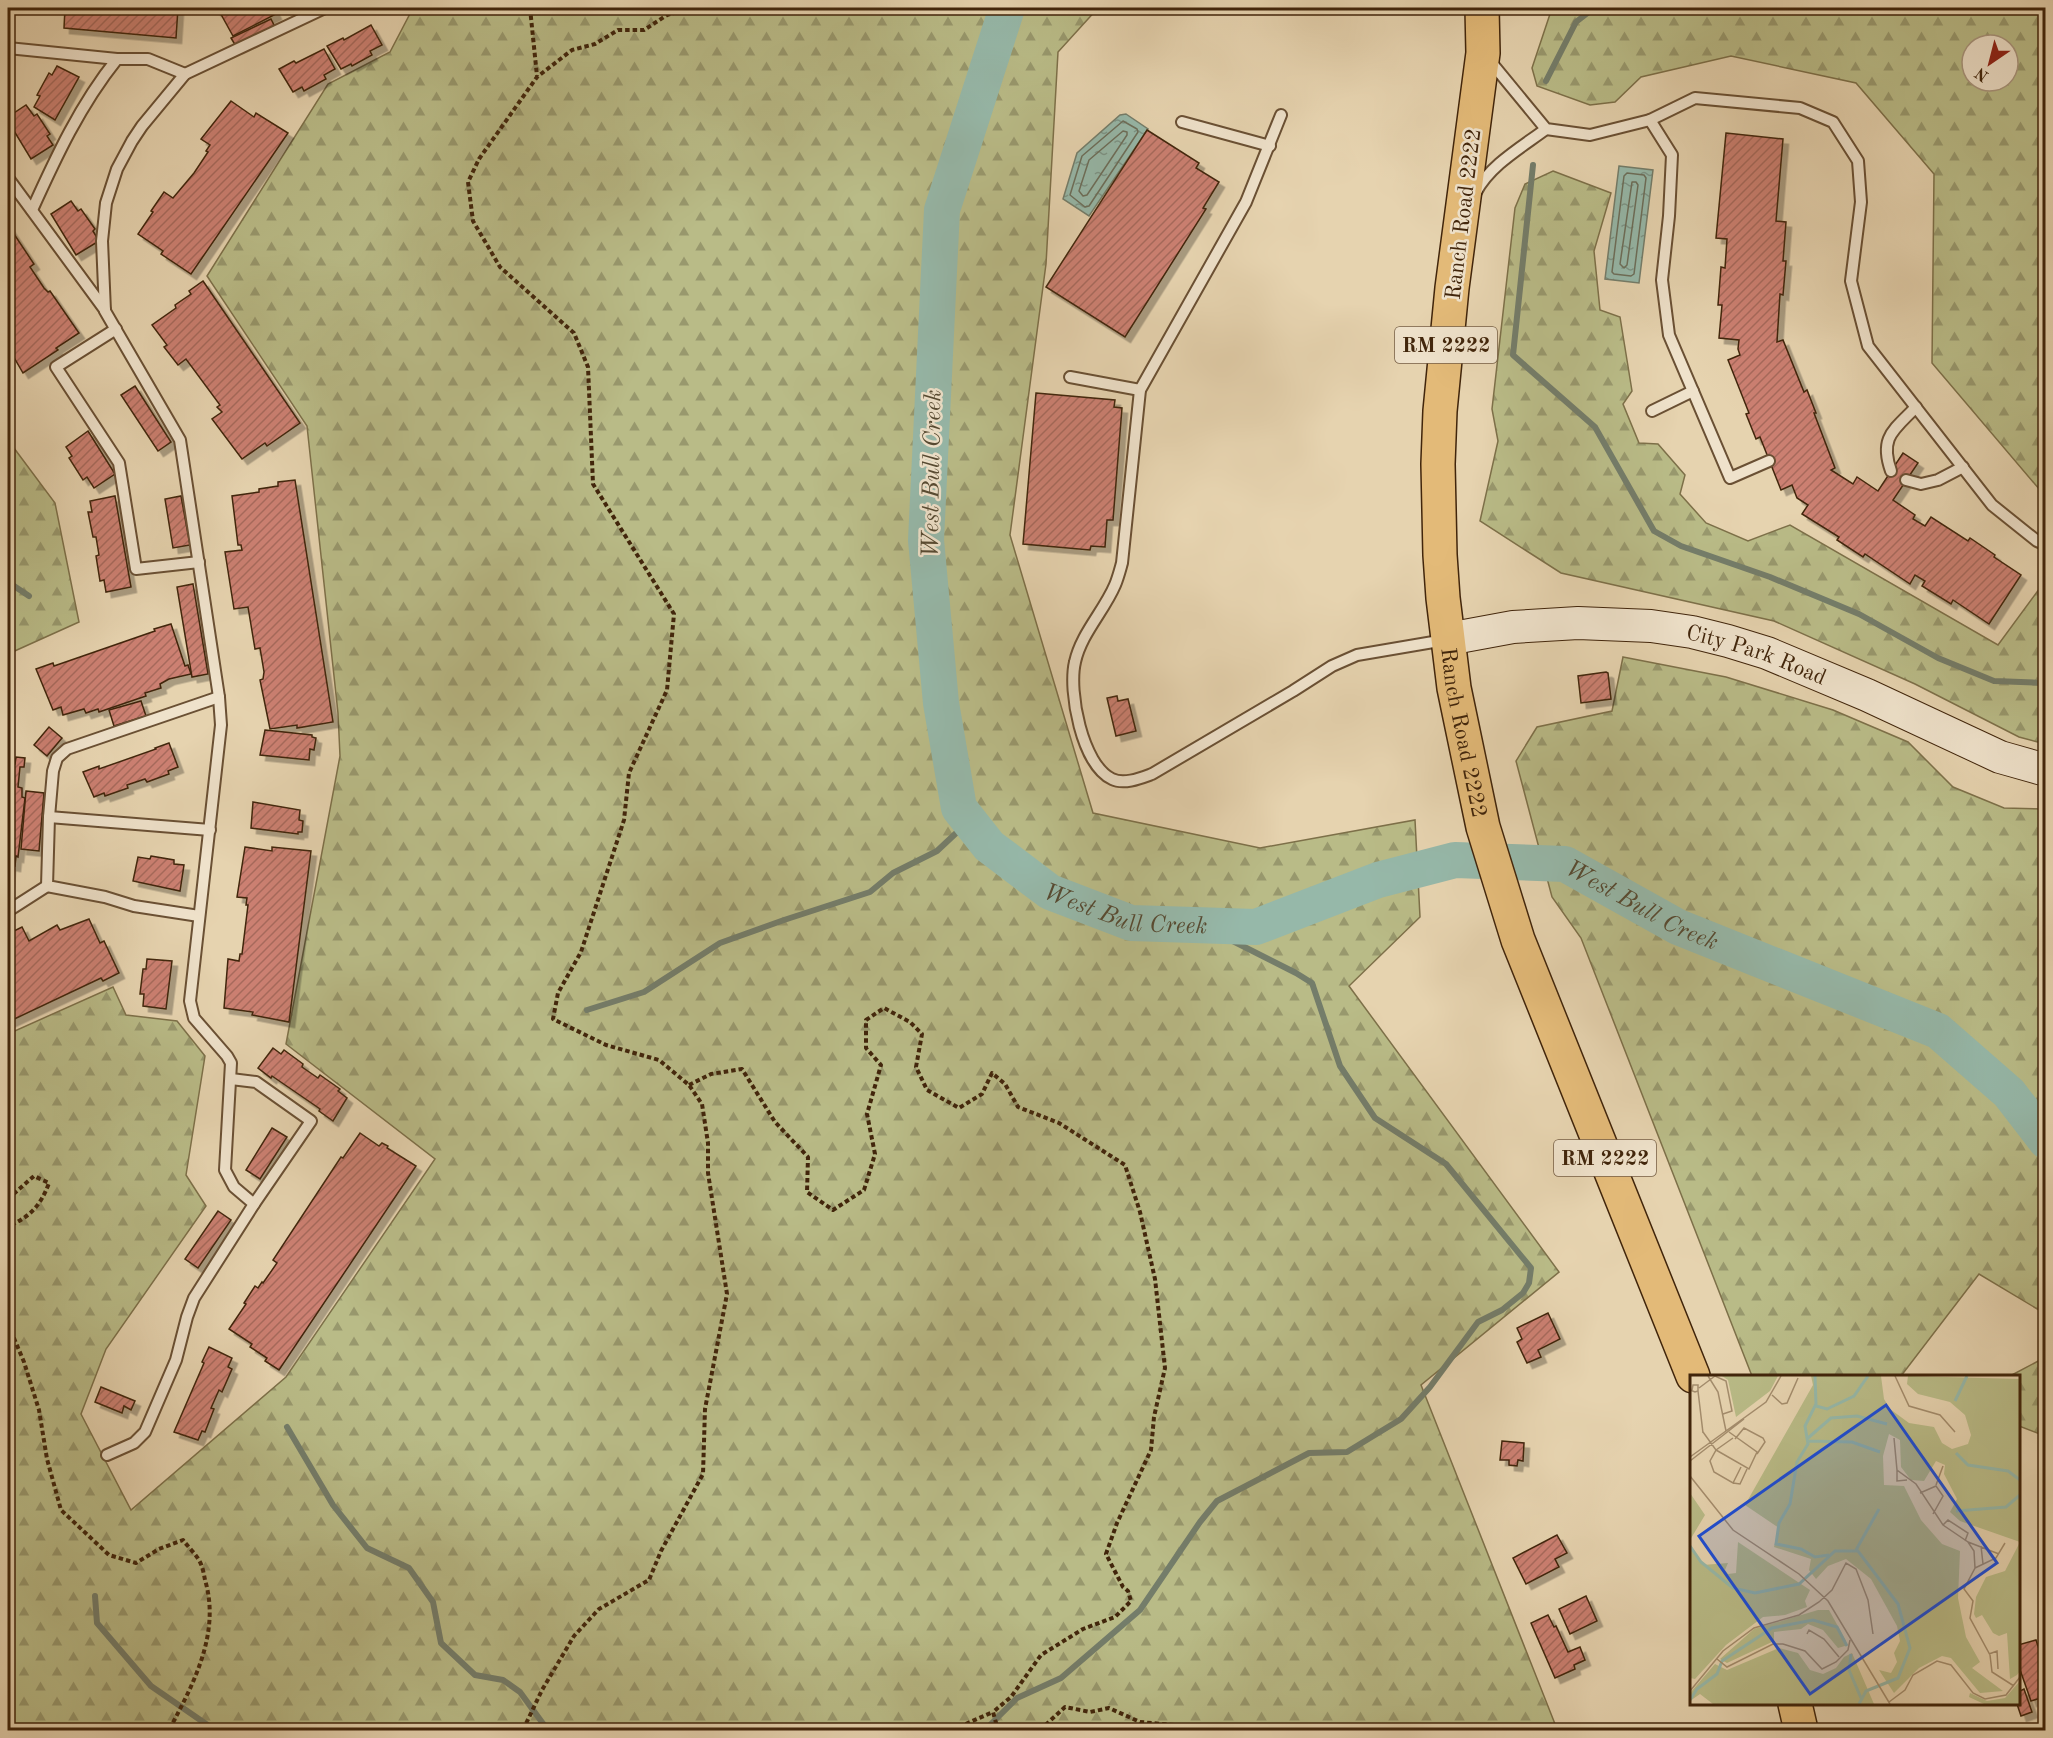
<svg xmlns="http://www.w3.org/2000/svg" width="2053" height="1738" font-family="'Old Standard TT',serif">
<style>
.forest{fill:url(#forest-firs);stroke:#7d7049;stroke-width:1.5;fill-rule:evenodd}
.water{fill:url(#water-ripples);stroke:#747d6a;stroke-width:1.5}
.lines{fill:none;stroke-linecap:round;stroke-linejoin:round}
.shore{stroke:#6c6e5a;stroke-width:1.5}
.stream{stroke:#747d6a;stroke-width:6}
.river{stroke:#96b8a9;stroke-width:36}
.building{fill:url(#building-hatch);stroke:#41250b;stroke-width:1.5;filter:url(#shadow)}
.lane-casing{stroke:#6a5034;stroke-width:14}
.secondary-casing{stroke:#41250b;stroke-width:34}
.primary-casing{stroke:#41250b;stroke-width:36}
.path{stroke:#41250b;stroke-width:4;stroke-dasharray:4.5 3;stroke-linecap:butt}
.lane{stroke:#efe2cb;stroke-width:10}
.secondary{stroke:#efe2cb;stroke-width:32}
.primary{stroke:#e3ba78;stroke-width:33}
.labels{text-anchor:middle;stroke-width:5;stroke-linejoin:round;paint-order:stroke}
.shield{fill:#efe2cb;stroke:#755e45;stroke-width:1.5}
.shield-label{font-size:21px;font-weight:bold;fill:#41250b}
.street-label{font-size:22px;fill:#41250b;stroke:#efe2cb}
.water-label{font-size:24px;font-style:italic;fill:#564a32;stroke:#efe2cb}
.inset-river{fill:none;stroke:#96b8a9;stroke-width:3}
.inset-road{fill:none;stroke:#a48d6d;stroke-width:1.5}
.view{fill:#1d4ed8;fill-opacity:0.15;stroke:#1d4ed8;stroke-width:3}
.inset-edge{fill:none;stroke:#41250b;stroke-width:3}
</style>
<defs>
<pattern id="forest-firs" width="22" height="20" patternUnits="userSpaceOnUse" patternTransform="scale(1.5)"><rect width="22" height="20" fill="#b9bb87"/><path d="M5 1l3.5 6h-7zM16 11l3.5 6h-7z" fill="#98986d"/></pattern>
<pattern id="water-ripples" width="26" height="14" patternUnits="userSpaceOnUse" patternTransform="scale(1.5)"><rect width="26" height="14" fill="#96b8a9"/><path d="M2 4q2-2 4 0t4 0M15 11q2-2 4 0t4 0" fill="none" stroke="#7c9588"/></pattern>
<pattern id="building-hatch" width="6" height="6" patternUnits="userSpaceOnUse" patternTransform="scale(1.5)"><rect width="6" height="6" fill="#cc8072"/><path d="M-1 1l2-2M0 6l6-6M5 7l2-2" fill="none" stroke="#a7695c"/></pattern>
<filter id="shadow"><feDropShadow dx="5.5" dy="5.5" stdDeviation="0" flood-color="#0004"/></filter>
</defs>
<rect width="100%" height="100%" fill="#e6d3af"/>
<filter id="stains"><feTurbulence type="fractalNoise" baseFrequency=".00333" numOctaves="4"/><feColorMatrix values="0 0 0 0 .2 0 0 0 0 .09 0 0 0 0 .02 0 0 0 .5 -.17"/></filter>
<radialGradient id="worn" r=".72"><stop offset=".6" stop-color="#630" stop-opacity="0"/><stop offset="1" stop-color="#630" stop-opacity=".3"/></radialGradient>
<g class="forest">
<path d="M413,8h685l-40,44 -12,212 -36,271 83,278 167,35 155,-28 5,97 -71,69 210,286 -138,113 136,344 -3,1h-1546v-696l105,-47 13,28 51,6 28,35 -19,119 20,31 -100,143 -25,65 50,96 155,-133 149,-218 -149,-115 54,-288 -2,-43 -31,-287 -100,-150 121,-192 62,-32z"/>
<path d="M1552,8h493v488l-113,-133 2,-189 -78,-91 -125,-27 -90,21 -26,25 -25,3 -53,-19 -5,-18zM1972,45h36v36h-36z"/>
<path d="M1553,171l58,22 -17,58 6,59 20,7 12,74 -9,13 16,39 19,1 27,31 -5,19 26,29 42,18 42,-16 208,120 47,-64v163l-26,-7 -104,-53 -141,-63 -213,-48 -81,-52 18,-80 -6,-32 23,-201 10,-24z"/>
<path d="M8,440l47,63 24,119 -71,32z"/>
<path d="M1623,657l103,20 107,33 75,32 45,45 51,21 41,1v627l-26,-10 -1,-50h-8l32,-17 -3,-49 -60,-36 -78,102h-149l-171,-438 -29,-41 -36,-136 21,-34 75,-16z"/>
</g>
<g class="water">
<path d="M1126,114l22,15 -59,87 -26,-17 14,-46 43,-38z"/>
<path d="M1619,166l34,4 -14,113 -34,-4z"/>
</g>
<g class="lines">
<g class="shore">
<path d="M1123,121l14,8 1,3 -49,74 -4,1 -15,-12 12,-39z"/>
<path d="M1123,131l4,1v3l-40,60 -4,1 -4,-5 10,-31z"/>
<path d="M1627,173l17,2 2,3 -12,96 -3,2 -17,-2 -2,-2 12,-96z"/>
<path d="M1632,182h4l2,3 -11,80 -3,3 -4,-4z"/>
</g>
<g class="stream">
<path d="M1546,81l30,-59 18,-14"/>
<path d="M1533,165l-20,190 82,72 59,104 27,15 89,31 89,37 79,44 56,23 52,2"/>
<path d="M8,582l21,14"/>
<path d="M587,1010l57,-18 76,-49 64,-23 86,-28 23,-19 44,-22 32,-30"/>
<path d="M287,1427l46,78 34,43 42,20 24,34 8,41 34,32 28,5 17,12 24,33 11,5"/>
<path d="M95,1596l2,27 54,63 58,40 4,4"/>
<path d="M985,1730l32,-32 44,-20 79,-68 60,-88 17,-21 92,-48 38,-1 54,-33 29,-32 48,-65 24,-12 21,-17 6,-10 2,-15 -85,-104 -71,-46 -35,-52 -28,-83 -16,-10 -95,-48"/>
</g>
<path class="river" id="s1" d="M1007,8l-65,202 -16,330 15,163 18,105 30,38 61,46 81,31 125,4 122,-47 77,-20 110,4 113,63 260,104 71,62 37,48"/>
</g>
<g class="building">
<path d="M65,8h113l-2,30 -112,-10z"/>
<path d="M214,8h59l3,6 -43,22 -15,-27 -2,2z"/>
<path d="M271,19l5,10 -39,19 -6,-10z"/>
<path d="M371,25l11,20 -12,6 2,4 -20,11 -1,-2 -10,5 -14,-23 16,-8 1,2z"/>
<path d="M324,49l11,20 -11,6 2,4 -22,12 -2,-4 -9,5 -14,-23 15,-8 2,2z"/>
<path d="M57,66l22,11 -24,43 -21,-13 6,-11 -3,-1 12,-22 3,2z"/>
<path d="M231,101l23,16 2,-4 32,20 -97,141 -30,-20 2,-3 -25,-17 15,-22 -2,-1 13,-19 9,6 21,-25 14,-21 -2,-1 4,-6 -9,-6z"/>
<path d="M26,105l8,11 3,-2 13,20 -3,2 6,9 -22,14 -23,-38v-4z"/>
<path d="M1147,130l52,33 -3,5 23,14 -16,26 3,1 -81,128 -79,-50z"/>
<path d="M1726,133l57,6 -7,82 10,1 -3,39h3l-3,34 -3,-1 -3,48 6,-2 21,52 3,-2 9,23h-2l21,55 -4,2 22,14 4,-7 21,14 25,-38 15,10 -25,37 22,15 -2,4 12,7 6,-9 37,24 2,-3 25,17 -1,2 27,18 -32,49 -36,-24 -2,4 -29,-18 3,-5 -10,-6 -5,9 -45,-30 -2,3 -26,-17 2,-3 -37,-23 6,-9 -11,-7 -5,-13 -11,5 -21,-53 -4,2 -10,-25 3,-1 -21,-53 12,-5 -2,-6 1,-9 -20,-2 3,-33h-4l3,-38 4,1 2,-29 -11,-1z"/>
<path d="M71,201l7,10 3,-2 14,20 -2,2 6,10 -23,14 -25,-41z"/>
<path d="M8,225l26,39 -4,3 14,21 4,4 2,-1 29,42 -23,15 2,2 -35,23 -15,-26z"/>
<path d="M203,281l97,142 -33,23 -2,-3 -23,16 -30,-40 10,-7 -5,-5 3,-2 -34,-46 -8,6 -14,-18 3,-2 -15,-20 24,-17 -1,-3 16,-11 -2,-3z"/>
<path d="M135,386l36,56 -13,9 -37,-56z"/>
<path d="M1036,393l79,7 -1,7 8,1 -9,112h-6l-2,27 -14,-1 -1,4 -67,-6z"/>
<path d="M88,431l27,43 -21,14 -7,-11 -4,3 -14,-22 3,-2 -6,-9z"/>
<path d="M295,480l38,242 -36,6v-3l-27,4 -10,-49 3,-1 1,-7 -4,-24 -5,1 -7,-42 -14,2 -9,-57 17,-2 -1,-5h-3l-6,-49 27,-4v-3l19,-3v-4z"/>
<path d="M115,496l16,91 -25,5 -2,-12 -4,1 -4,-25 3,-1 -3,-18h-3l-5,-25h4l-2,-11z"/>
<path d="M181,496l9,49 -17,3 -8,-49z"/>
<path d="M193,584l15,90 -16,3 -15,-90z"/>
<path d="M171,624l14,42 3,-1 3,9 -22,5 -9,5 1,4 -16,5 1,3 -47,16 -1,-3 -12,4 -2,-4 -21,6 -2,-8 -8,3 -17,-41 17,-6 1,3 101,-35 -1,-2z"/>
<path d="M1606,672l2,1 3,26 -30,4 -3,-27z"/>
<path d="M1117,696l1,5 10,-2 8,32 -20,5 -9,-38z"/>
<path d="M141,701l5,15 -32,10 -5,-16z"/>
<path d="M49,727l13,11 -15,18 -13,-11z"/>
<path d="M265,730l47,5v2l4,1 -2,12 -4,-1 -1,11 -49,-5z"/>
<path d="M169,743l9,24 -10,4 1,3 -22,8 -2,-3 -18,6 1,3 -23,8 -1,-3 -10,4 -11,-25 16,-6v3l57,-20 -1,-1z"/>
<path d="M8,755l5,1v8h2l1,-7 9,1 -1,9h-4l-2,20 4,1v9l3,1 -7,59 -2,-1 -1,10 -5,-1 -2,22z"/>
<path d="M26,791l18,2 -5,58 -18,-2z"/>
<path d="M253,802l47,8 -1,10 4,1 -1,11h-4v2l-47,-6z"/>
<path d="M245,847l27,4v-4l39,4 -22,171 -37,-7 1,-3 -29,-4 4,-49 11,2 1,-7h2l6,-49h-2l1,-7 -10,-1z"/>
<path d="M151,856l23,4v4l10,1 -4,26 -47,-10 5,-24 12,2z"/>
<path d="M89,919l11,24 4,-2 15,32 -16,8 -2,-3 -93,44v-88l14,-7 7,14 28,-16 3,5z"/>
<path d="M147,959l25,2 -6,48 -23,-3 1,-12h-4l3,-25h3z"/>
<path d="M273,1048l8,6 3,-4 19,14 -1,3 16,11 2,-3 20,14 -2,2 9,7 -14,23 -14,-10 1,-2 -48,-33 -1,2 -13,-10z"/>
<path d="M272,1128l15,9 -27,42 -14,-9z"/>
<path d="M360,1133l19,13 3,-3 6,3 -1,2 29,18 -137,204 -14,-9 2,-3 -17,-11 2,-3 -23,-15 17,-25 -2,-1 11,-17 3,2 4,-6 1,1 14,-20 -4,-3 68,-103 2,1z"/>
<path d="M218,1211l13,9 -33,48 -13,-9z"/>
<path d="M1548,1313l12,26 -22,11 3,7 -14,6 -10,-21 5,-3 -5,-11z"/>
<path d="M209,1347l23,11 -4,9 4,2 -10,23 -3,-2 -8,18 3,1 -9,23 -3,-1 -4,9 -24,-8 30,-69 -2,-1z"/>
<path d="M101,1387l34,14 -4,9 -7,-4 -2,7 -27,-11z"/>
<path d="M1502,1441l22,2 -1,18 -5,-1 -1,6 -8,-1v-5h-9z"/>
<path d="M1557,1535l10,18 -12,6 4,8 -33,17 -13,-26z"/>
<path d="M1586,1596l11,25 -27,13 -11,-25z"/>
<path d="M1548,1615l6,12 2,-1 12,26 12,-5 5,13 -11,5 1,4 -20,9 -24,-55z"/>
<path d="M2036,1640l10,30v24l-3,1 1,2 -13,4 -13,-37v-19z"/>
<path d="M2024,1689l8,23 -11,4 -4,-12h1v-12z"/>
</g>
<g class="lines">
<defs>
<g id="lane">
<path d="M8,48l109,11h31l37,15"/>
<path d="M1490,61l56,68 44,6 60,-15 45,-22 105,10 33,14 25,39 3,41 -10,79 17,65 124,159 45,36 9,4"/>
<path d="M1281,115l-35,87 -106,188 -18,173c-2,7 -4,15 -7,22 -11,26 -34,49 -40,77 -7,29 7,103 37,117 12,6 29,-1 40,-5l141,-83 39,-25 25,-11 88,-15"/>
<path d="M1650,120l22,35 -3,61 -7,64 7,55 61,143 39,-17"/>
<path d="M1182,122l88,24"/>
<path d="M8,178l97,132"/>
<path d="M1476,192c14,-27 46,-45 70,-63"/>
<path d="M32,210c24,-53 48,-105 85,-151"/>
<path d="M116,329l-60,38 63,96 17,106 63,-7"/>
<path d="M1070,377l70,13"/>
<path d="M1652,411l41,-20"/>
<path d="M1891,471c-12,-34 3,-41 25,-64"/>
<path d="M1906,480l15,4 17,-4 25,-13"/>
<path d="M49,817l161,13"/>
<path d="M8,911l39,-25"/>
<path d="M199,916l-65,-10 -29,-9 -58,-11 2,-69 4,-46 4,-13 10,-9 152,-52"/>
<path d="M231,1079l25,3 55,39 -57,83"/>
<path d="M107,1455l27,-12 11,-11 31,-72 11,-43 7,-19 60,-94 -20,-17 -9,-17 6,-107 -4,-7 -33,-38 -4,-17 31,-276 -2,-28 -39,-257 -75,-129 -3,-70 4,-38 11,-34 15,-28 10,-15 43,-52 140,-66"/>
</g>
<g id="secondary">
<path id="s2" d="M1448,639l65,-12 65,-4 73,3 41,6 36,9 39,12 100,42 133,62 46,13"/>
</g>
<g id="primary">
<path id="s3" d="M1482,8l1,45 -31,235 -12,123 -2,53 2,91 3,43 11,90 29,139 35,113 175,436"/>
<path d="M1795,1704l6,26"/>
</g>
</defs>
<use href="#lane" class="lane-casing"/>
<use href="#secondary" class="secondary-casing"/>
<use href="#primary" class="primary-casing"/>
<g class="path">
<path d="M530,8l7,68"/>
<path d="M689,1085l22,-11 31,-5 33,53 33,35 -1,35 26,18 31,-20 11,-36 -8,-40 14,-49 -15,-17v-28l18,-12 26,14 12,12 -6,33 11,23 32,18 23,-14 10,-21 13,11 13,23 41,16 66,42 15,47 15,67 10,89 -11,49 -3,33 -34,73 -11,31 17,33 5,4 3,10 -16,16 -32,12 -42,26 -30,42 -18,15 5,18"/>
<path d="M8,1199l26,-23 15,7c-9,24 -19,33 -41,44"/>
<path d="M8,1324l16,38 15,48 8,49 14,51 48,45 27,8 23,-14 24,-9c5,7 13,14 17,22 3,6 4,13 5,18 16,53 -12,105 -36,150"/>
<path d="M523,1730l19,-40 32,-54 25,-27 50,-29 12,-29 42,-77 2,-65 22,-115 -19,-121v-30l-6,-39 -13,-19 -30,-25 -53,-15 -53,-26 5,-26 23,-41 43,-132 5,-47 38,-83 7,-76 -81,-130 -5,-117 -14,-34 -74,-66 -27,-46 -5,-39 11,-23 58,-82 35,-27 23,-6 23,-14h26l23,-15 24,-7"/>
<path d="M952,1730l41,-18"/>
<path d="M1040,1730l25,-23 25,5 19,-4 31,14 45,4 5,4"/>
</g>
<use href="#lane" class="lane"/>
<use href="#secondary" class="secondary"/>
<use href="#primary" class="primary"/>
</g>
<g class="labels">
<g class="shield">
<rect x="1395" y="327" width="102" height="36" rx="4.5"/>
<rect x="1554" y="1140" width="102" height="36" rx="4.5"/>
</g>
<g class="shield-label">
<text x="1446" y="352">RM 2222</text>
<text x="1605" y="1165">RM 2222</text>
</g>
<g class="street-label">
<text transform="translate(1462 214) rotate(-83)" y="8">Ranch Road 2222</text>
<text dy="8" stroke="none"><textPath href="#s2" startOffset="314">City Park Road</textPath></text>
<text dy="8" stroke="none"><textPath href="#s3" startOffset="729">Ranch Road 2222</textPath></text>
</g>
<g class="water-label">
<text transform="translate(931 474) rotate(-89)" y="8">West Bull Creek</text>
<text dy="8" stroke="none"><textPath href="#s1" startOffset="1016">West Bull Creek</textPath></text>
<text dy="8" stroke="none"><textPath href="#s1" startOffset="1557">West Bull Creek</textPath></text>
</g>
</g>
<g transform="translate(1690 1375)">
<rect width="330" height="330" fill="#e6d3af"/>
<path d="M32,1h56l-8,15 -34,26 -8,-37zM121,1h70l3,23 6,10 19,14 25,4 8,16 10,6 16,-5 3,-9 -6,-20 -15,-13 -32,-8 -11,-10 1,-8 112,3v292l-3,4 -7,4 -3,-46 -8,3 -6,-3 -11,-18 -6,3 -2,-4 2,-17 10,-20 19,-6 15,-29 -60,-21 -10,-9 7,-13 -13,-25 1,-9 -9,-4 -12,20 -13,-1 -10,-13 -1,-27 -11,-6 -6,22 1,29 20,1 17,34 21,24 18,7 -2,47 8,39 14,25 -8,6 31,23 -23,2 -29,-35 -9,-2 -23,12 -25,25 -15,-23 12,3 6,-11 -3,-9 6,-12 -3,-15 -26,-47 -25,-20 -18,7 -12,13 -7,-9 2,-11 -37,-12 5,-19 -34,-23 68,-120zM0,118l15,22 -15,25zM48,167l72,48 -5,11 2,6 -22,8 -22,2 -37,28 -31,34 -5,-1v-134l13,21 25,-2 -3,7 3,4 8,-1zM128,235h11l17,31 -1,5 -7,2 -15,-18 -15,-6 -7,5 -27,3v9l-47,22 -7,-4 34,-30zM89,273l19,5 12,17 13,4 13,-6 8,-11 8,-4 22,51h-161l-13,-10 -10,7v-8l25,-29 12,6zM330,306v23h-36l-15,-7 1,-4 17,8 18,-3z" fill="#b9bb87"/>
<path class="inset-river" d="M125,1l1,28 -11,22 3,18 -11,18 -7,42 -11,19 -3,21 25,5 14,8 14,-2M265,26l12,-25M126,31l11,3 27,-13 14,-20M118,63l23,-20 26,-2 30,8M118,66l44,1 28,10M266,78l12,12 40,6 12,9M266,136l50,-4 14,-12M0,171l11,16 32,26 22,5 44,-9 36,-33h23l40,53 12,44 -12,30 -32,13 -7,13M166,175l23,-41M161,279l-2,16 12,28M0,325l7,-11 20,-15 5,-13 50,-33 41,-8 24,7 10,19"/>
<path class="inset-road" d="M18,1l10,16 8,39M205,1l14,30 31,9 15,17M9,13l16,-12 11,5 6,30 -9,3M0,15l5,2 3,-1v-6h-5l-1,5M8,16l5,42M82,20l10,9 5,-1 11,-25M13,57l13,18 -6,11 4,11 19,11 8,-16M204,63l3,32 19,14 27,41 25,17 6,9 1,17 -11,21 9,12 -3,17 20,37 2,17 22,14M45,64l9,-11 19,10 2,4 -8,12M26,75l33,19 8,-17 -28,-20M26,75l17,-12M0,82l76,-55 15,-26M0,86l54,-42M207,95v11l10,-1M0,101l43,54 66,44 29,27 62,103M43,108l7,1 7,-15M246,110l7,-19M230,118l16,-7 7,10 -10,18M253,150l5,-5 20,13 -3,8M278,167l31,12M291,171l2,18M285,193l21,-10 9,-15M117,259l2,-4 15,9 15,18M299,279l8,-3 1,18M27,284l10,8 46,-23h10l22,7 17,18 14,-7 12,-12 2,-10M0,316l33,-40 31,-23 45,-13 20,-13 13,-12 14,-27 10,6 12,31 5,34M199,327l16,-12 8,-15 24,-14 14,4 22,28 12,6 21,-4 14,-18"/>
<path class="view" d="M196,30l111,158 -187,131 -111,-158z"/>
<rect width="330" height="330" class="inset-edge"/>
</g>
<rect width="2053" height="1738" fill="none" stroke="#e6d3af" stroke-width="30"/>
<rect x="9" y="9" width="2035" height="1720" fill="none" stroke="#41250b" stroke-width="3"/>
<rect x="15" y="15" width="2023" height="1708" fill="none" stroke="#41250b" stroke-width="1.5"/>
<g transform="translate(1990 63) rotate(215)"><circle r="28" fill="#efe2cb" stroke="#a9967e" stroke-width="1.5"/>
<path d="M0-4.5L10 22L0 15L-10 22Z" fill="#8f2418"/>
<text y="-9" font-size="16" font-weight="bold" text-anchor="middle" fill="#41250b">N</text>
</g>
<rect width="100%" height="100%" filter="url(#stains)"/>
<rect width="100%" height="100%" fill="url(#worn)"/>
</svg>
